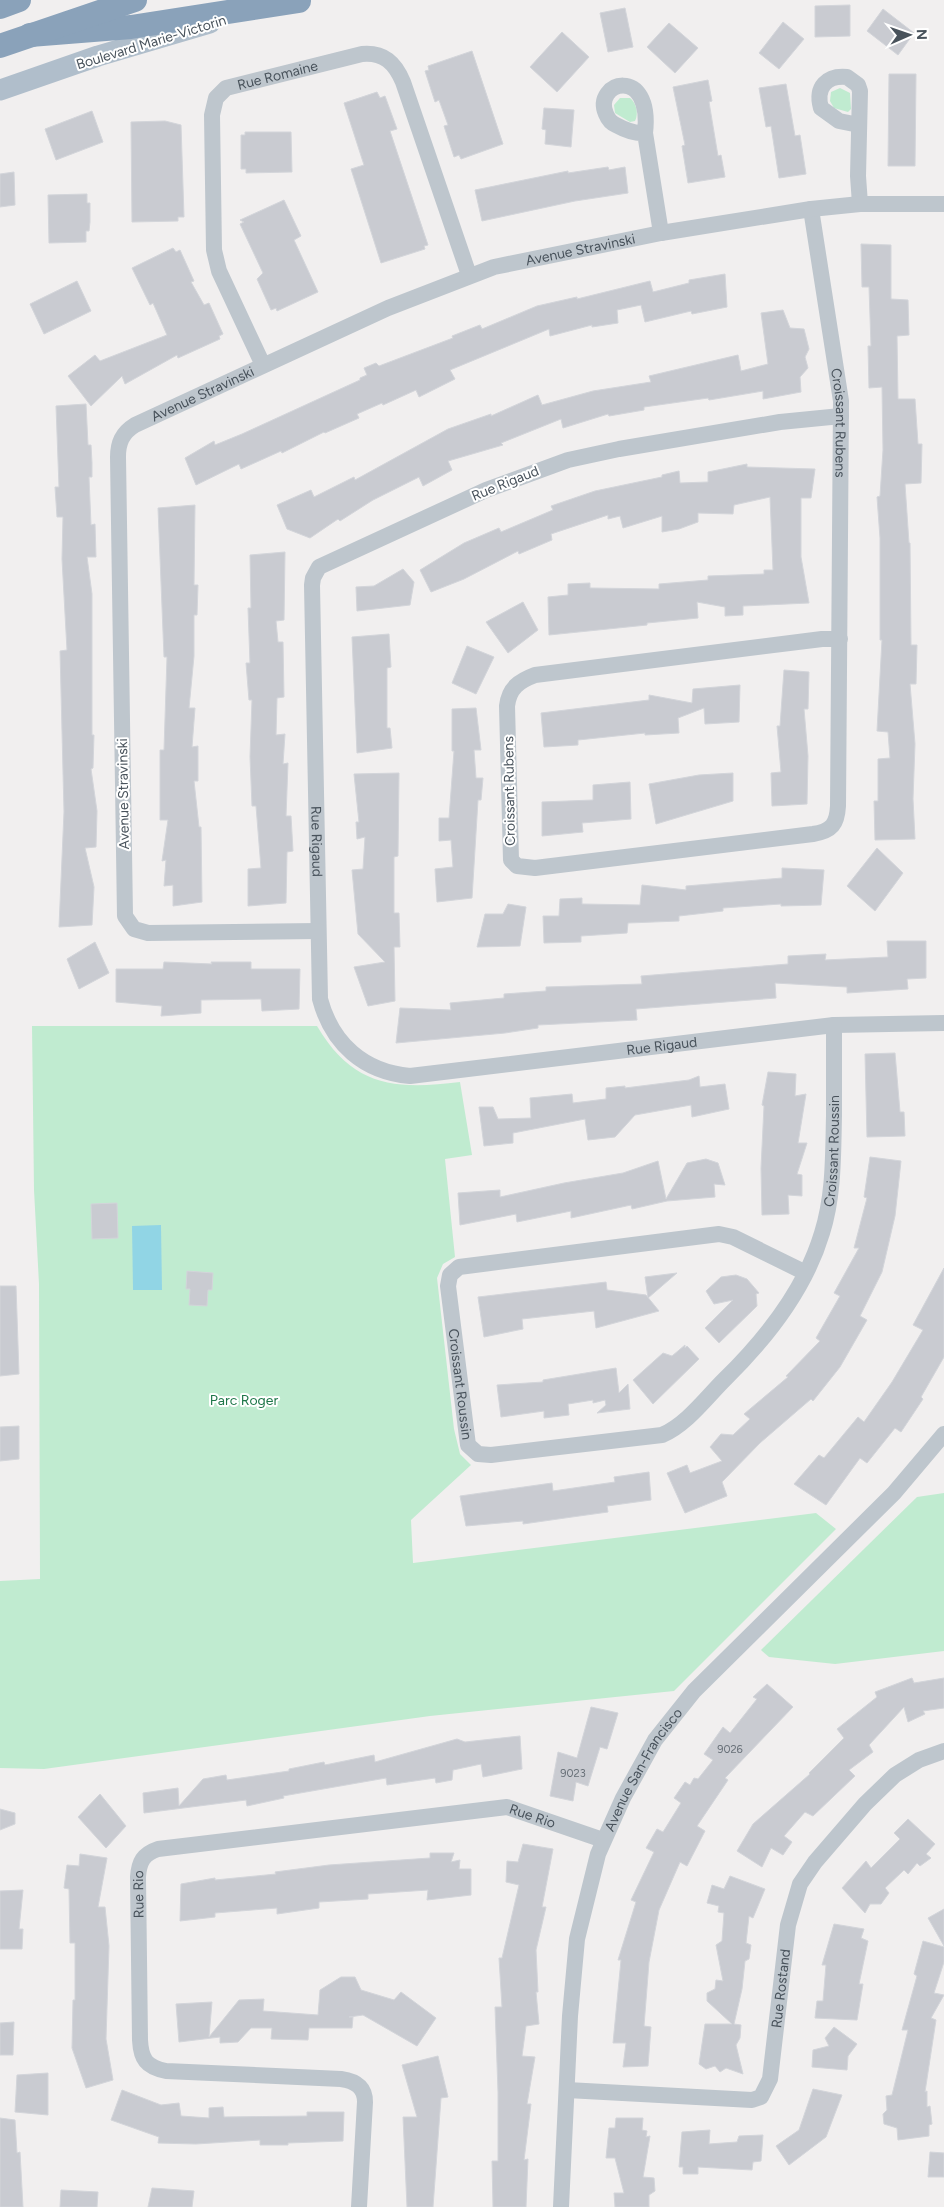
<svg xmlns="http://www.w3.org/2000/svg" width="944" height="2207" font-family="Figtree,sans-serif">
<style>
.green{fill:#c0ebd0}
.water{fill:#91d5e5}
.building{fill:#c9cbd1;stroke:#d3d5da}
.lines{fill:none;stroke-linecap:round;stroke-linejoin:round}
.minor{stroke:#bec6cd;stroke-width:16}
.major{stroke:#b0becb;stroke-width:21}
.highway{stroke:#8aa2ba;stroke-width:24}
.labels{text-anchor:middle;stroke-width:4;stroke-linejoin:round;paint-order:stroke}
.number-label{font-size:11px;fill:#687078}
.street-label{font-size:14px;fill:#48525b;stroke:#fff}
.park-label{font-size:14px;fill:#1e7749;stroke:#fff}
</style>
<rect width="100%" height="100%" fill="#f1efef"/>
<g class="green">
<path d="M840,88l10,5 1,16 -3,3 -14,-4 -4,-7 1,-9z"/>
<path d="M620,98h10c6,5 9,15 5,23l-5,1 -15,-9 -1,-8z"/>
<path d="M32,1026h285c36,61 78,64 143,56l12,73 -27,4 10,98 -12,7 -6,14 17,151 6,25 11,11 -60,55 2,43 403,-50 20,16 -162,162 -244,25 -386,53 -44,-1v-187l40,-2 -1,-295 -5,-94z"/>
<path d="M944,1493v158l-109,13 -66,-7 -8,-7 156,-153z"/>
</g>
<path class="water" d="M161,1225l1,65h-29l-1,-64z"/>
<g class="building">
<path d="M850,5v31l-35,1v-31z"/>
<path d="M625,8l8,39 -25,5 -8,-39z"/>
<path d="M883,9l31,24 -16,22 -31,-24z"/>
<path d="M783,22l21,17 -25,30 -20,-16z"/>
<path d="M669,23l29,25 -23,25 -28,-26z"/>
<path d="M562,32l27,25 -32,35 -27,-25z"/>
<path d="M472,51l31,93 -42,15 -2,-4 -5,2 -10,-31 4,-1 -9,-25 -4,2 -10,-31 4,-1 -1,-4z"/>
<path d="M889,74h27l-1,92h-27z"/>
<path d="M708,80l4,21 -3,1 9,54 3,-1 4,22 -37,6 -6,-37 3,-1 -12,-58z"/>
<path d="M786,84l9,52 5,-1 6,39 -27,4 -8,-52 -5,1 -7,-39z"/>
<path d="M377,92l3,6 5,-2 12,33 -7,2 38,114 -4,1 1,3 -44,14 -30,-94 13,-4 -20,-62z"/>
<path d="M544,108l30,2 -3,37 -26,-3 1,-14 -4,-1z"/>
<path d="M92,111l11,31 -47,18 -11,-31z"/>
<path d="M165,121l16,4 3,92h-6v4l-46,1 -1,-100z"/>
<path d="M245,132h46l1,40 -46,1v-4h-5v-34h4z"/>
<path d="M608,167l1,3 16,-3 3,26 -53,8 -93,20 -7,-31 93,-19v2z"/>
<path d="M14,172l1,33 -15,2v-33z"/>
<path d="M87,194v9h3v19l-1,9h-3v11l-37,1 -1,-48z"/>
<path d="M284,200l17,36 -7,4 24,52 -41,19 -1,-3 -5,2 -14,-31 6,-6 -23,-49 4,-2 -4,-2z"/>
<path d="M861,244l30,1v54l17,1 1,35 -12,1 1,63h17l3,45h4l-1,39 -16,1 4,59h1l1,102h6l-1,39h-6l5,60 -2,55 2,40 -40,1 -1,-39h4v-42l12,-1 -2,-26 -11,-1 5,-91h-2v-102l-3,-41 3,-1 3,-46 -1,-63 -13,1 -1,-42h3l-2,-59h-7z"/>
<path d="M173,248l3,4 4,-2 14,31 -3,1 13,23 5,-2 14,31 -4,2 1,3 -42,19 -1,-3 -52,29 -3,-8 -31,30 -23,-30 27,-21 5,6 67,-26 -14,-32 -3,2 -18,-37z"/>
<path d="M725,274l2,33 -35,7 -1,-3 -46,11 -4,-17 -24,5 1,13 -26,4v-2l-42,11 -1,-7 -99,41 5,9 -36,18 -3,-7 -33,15 -1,-2 -25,11 2,4 -34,15 -1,-1 -42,21 -1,-2 -40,18 -2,-5 -43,21 -11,-27 29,-17 1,4 27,-11 118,-54v-2l7,-3 -3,-7 12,-5 3,3 74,-28 -1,-2 28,-11 2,4 55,-23 40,-9v2l73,-18 3,11 36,-9v-3z"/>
<path d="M77,281l14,30 -47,23 -14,-30z"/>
<path d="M783,310l7,18 14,1 5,20 -4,8 3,11 -8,9 1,15 -38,7v-8l-54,9 -1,-2 -64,9v3l-35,6 -1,-2 -45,14 -2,-9 -60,24 2,2 -55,16 4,9 -29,16 -4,-9 -46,23 -33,21 -2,-2 -28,19 -23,-9 -10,-24 34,-15 3,7 40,-20 1,3 93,-51 43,-15v2l47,-21 4,10 51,-14 58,-9 -2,-6 89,-21 3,16 27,-7 -7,-51z"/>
<path d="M86,404l2,41h3l1,18v14h-3l2,48 4,-1 1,33h-9l5,37v141h2l-1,33 -2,1 6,42 -1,36 -11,1 9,39 -2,38 -33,2 5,-115 -4,-161 7,-1 -5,-91 1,-42h-6l-2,-30h4l-3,-81z"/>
<path d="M747,464v3l68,2 -4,29h-10v59l8,46 -66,3v9l-18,1v-9l-28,-5 1,16 -51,5v2l-98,10 -1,-38 20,-2v-11l22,-1v5l69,1v-5l49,-4v-4l56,-2v-4h9l-3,-73 -36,8 -1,9 -35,-1v9l-19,7 -17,3v-16l-39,12 -3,-12 -12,3v-4l-57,19 1,6 -33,14 -1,-3 -54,28 -33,13 -11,-22 44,-27 35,-15 2,4 52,-22 -2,-4 44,-15 67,-14v-2l17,-4 1,12 28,-1v-10z"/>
<path d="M195,505l-1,80h4l-1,30h-3v41l-5,52h6l-3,39 6,-1v35h-4l5,46h2l1,75 -29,4v-21l-9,1 2,-26 -4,1 6,-41h-8v-70h4l3,-93h-3l-6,-149z"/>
<path d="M285,552l-1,68 -8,1 2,21h5l1,55 -7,1 -1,37 9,-1 -2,30 5,-1 -2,53h5l2,35 -6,1 -1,51 -38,3v-37l13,-1 -5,-62h-4l-2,-49 2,-57h-3l-3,-37h4l-2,-55h3l-1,-53z"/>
<path d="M403,569l11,13 -4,23 -53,6 -1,-24 18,-1z"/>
<path d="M523,602l15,28 -30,23 -22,-31z"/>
<path d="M389,634l2,33 -4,1v60h3l2,20 -35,5 -5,-116z"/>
<path d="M467,646l27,11 -18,37 -24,-11z"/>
<path d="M784,670l25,2 -1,37h-4l4,47 -1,48 -35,2 -1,-33 10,-1 -4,-46h3z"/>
<path d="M740,685l-1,37 -34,2 -1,-16 -26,10 1,15 -34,2v-2l-67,7v5l-34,2 -3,-34 108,-13v-5l43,8 1,-14z"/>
<path d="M476,708l5,42h-7l2,28h7l-2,22h-3l-6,98 -35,4 -2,-33 18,-2 -2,-27 -12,1v-23h10l5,-67h-2v-42z"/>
<path d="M399,773l-1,83 -4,1v56h5l1,34h-6l1,54 -27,5 -14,-39 31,-5 -27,-28 -6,-64 11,-1 2,-32 -8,2 -1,-17h3l-5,-48z"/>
<path d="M733,773v28l-77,23 -7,-40 50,-9z"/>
<path d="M630,782l1,37 -49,4 1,9 -41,4v-34l51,-2v-15z"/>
<path d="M877,848l26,25 -28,38 -28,-25z"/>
<path d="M782,868l42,2 -3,35 -40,1v-2l-58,4v3l-44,5v5l-51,2 -1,10 -46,3v6l-37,1 -1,-27h16l1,-17 22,-1v6l58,1 2,-20 44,5v-4l96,-8z"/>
<path d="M508,904l18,3 -6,39 -43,1 8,-33h18z"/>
<path d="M887,941h39v37l-19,1 1,10 -61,4v-6l-72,-4 1,15 -140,11 1,11 -99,5v3l-33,5 -109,10 4,-35 51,2 -1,-7 54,-5v-4l42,-3v-4l96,-3 -1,-8 147,-12v-8l38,-2 -1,6 63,-3z"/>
<path d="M95,942l14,31 -30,16 -12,-30z"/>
<path d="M164,962l48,2 -1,-2h40v7h49l-1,40 -37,2 -1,-12 -60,1v13l-40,3 1,-10 -46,-4v-33h47z"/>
<path d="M895,1053l5,59h4l1,24 -38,1 -2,-83z"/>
<path d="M768,1072l28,2 -1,22 11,-2 -8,49h9l-10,31 5,1v21l-14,-1 1,19 -27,1 -1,-47 3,-62 -2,-1z"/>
<path d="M699,1076l1,11 25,-3 4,25 -37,8 -1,-12 -56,10 -20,22 -27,3 -3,-21 -72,14v10l-29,3 -5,-39h14l5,12 33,-1 -1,-20 42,-4 1,9 33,-4v-11l19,-2v2l64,-8z"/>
<path d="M870,1157l31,4 -6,55 -13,56 -22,44 7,4 -27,47 -27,34 -2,-2 -51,44 -38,39 5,14 -42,17 -18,-40 20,-8 3,8 32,-12 -12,-14 11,-13 12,1 17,-16 -6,-5 44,-37 -2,-1 34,-35 -4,-3 24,-42 -6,-3 25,-45h-5l13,-50 -3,-1z"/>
<path d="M706,1159l12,4 7,22 -11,-1 1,13 -48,4 -35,8 -1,-4 -60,13v-7l-54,11 -1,-8 -56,11 -2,-32 42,-3v7l64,-14 59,-10 35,-12 8,38 21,-36z"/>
<path d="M117,1203l1,35 -26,1 -1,-35z"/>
<path d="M944,1268v89l-23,40 2,2 -22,33 -6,-4 -28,35 -7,-5 -34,47 -32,-21 25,-29 5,3 34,-41 6,5 28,-40 31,-52 -10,-5z"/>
<path d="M187,1271l26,2 -1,17h-4l-1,16 -18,-1 1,-16h-4z"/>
<path d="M677,1273l-29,25 -3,-21z"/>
<path d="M736,1275l11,4 12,14 -3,1 1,12 -38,37 -14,-15 28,-28 -19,4 -8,-13 15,-14z"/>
<path d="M606,1282l1,8 39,5 13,16 -63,17 -2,-17 -72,8 1,10 -39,8 -6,-40z"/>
<path d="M0,1286h16l3,88 -19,2z"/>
<path d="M685,1345v3l2,-2 12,13 -46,45 -20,-24 30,-27 9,3z"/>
<path d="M616,1368l3,25 9,-9 2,25 -33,4 9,-8 -1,-5 -12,3v-3l-25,4 1,11 -25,3v-7l-43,6 -4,-32 46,-3v-2z"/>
<path d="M19,1426v33l-19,2v-34z"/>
<path d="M649,1472l2,28 -44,6 1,6 -36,5 -49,7v-3l-57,5 -6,-30 92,-13 1,8 62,-9 -1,-5z"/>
<path d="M912,1678l2,5 30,-5v30l-21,3 2,3 -17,8 -4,-15 -35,38 4,7 -24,18 6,6 -42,40 -8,-4 -21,24 8,6 -9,13 -12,-7 -9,19 -25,-16 16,-27 57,-50 -1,-1 35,-35 -7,-9 40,-32 -2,-5z"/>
<path d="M767,1684l26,23 -68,71 3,2 -31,46 8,5 -18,35 -7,-4 -21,48 -10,52 -5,64 7,1 -3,39 -25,1 3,-24h-13l8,-83h-3l18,-58 -5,-2 23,-48 -8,-4 11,-19 6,3 18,-29 -7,-5 11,-16 5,3 4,-7 4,1 15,-19 -9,-6 19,-27 7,6 27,-34 -4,-2z"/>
<path d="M591,1707l27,6 -11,36 -7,-2 -12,39 -12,-4 -3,19 -23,-5 8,-44 19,6z"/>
<path d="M520,1736l2,33 -39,8 -2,-13 -28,6 -1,10 -16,3 -1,-5 -48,7 -1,-7 -103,18 1,2 -37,8 -1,-6 -102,13 -1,-20 35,-5 1,18 24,-27 23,-4 1,5 62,-9v-2l35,-7 1,3 49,-10 1,7 82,-23 8,3z"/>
<path d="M100,1794l26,32 -20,22 -28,-31z"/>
<path d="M0,1809l15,4v11l-15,6z"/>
<path d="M908,1819l27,25 -9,10 5,4 -11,8 -3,-3 -9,11 -4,-4 -19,18 4,5 -8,11h-11l-5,9 -23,-25 24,-27 5,7 29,-29 -6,-6z"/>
<path d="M523,1844l30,5 -11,58h4l-10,43 2,42h-2l3,32 -13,2 -4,30 13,1 -8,47h4l-7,56 4,-1 -2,48h-33l-1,-46h6v-69l-3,-85h7l-3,-49h3l17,-73 -13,-3 1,-21 11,1z"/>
<path d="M430,1853h24l-3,9 9,-2 -1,9h12v26l-44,5 1,-10 -60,4v5l-49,3v6l-42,6v-6l-62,5v4l-35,4 1,-37 34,-6v2l61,-6 -1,-2 54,-7 101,-7z"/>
<path d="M80,1854l27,4 -9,49h7l4,39 -3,93 7,41 -27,8 -14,-40 1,-48h2v-57h-5l-1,-54 -5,-1 3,-23 12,1z"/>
<path d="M730,1876l35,13 -12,29 -4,-2 -3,27 5,2 -2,14 -4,2 -3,28 -8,35 7,1 -1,13 -4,7 7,29 -17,-6 -6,4 -5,-6 -9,3 -7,-5 6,-40h27l-25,-23v-8l8,-4 1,-9 7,1 -7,-36 6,-4 2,-28 -6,-1 1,-6 -12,-3 5,-18 12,4z"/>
<path d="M23,1890l-4,39h4l-1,20h-22v-58z"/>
<path d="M944,1909v37l-16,-28z"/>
<path d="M834,1924l30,5 -3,9 7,3 -9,43h4l-6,36 -42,-2 2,-17h6l3,-36h-4z"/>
<path d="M923,1941l21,6v15l-10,31 10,2 -13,23 5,2 -11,72 2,-1v16l3,-1 2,18 -3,1v11l-31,4 -1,-12 -13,-4 -1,-10 4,-4 -1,-14 6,-1 16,-65h-6l15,-54 -3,-2z"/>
<path d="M341,1977h14l6,13 33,10 7,-8 35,26 -19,28 -54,-31 -14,2h4l-1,11h-43l-1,12 -37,-1 1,-11h-21l-13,14 -18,1v-6l-41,5 -3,-38 36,-2 -3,35 30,-37 25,-1 -1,12 55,4 2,-25z"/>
<path d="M14,2022l-1,33h-13v-32z"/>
<path d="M834,2027l23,17 -9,12 -1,14 -35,-3 1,-17 16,-4 -4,-8z"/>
<path d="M438,2056l10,41 -7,1 -8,109h-26l-4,-90h14l-15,-52z"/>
<path d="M48,2073v42l-33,-3 2,-37z"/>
<path d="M813,2089l29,6 -16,42 -37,28 -13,-19 23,-16z"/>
<path d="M122,2090l39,15 18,-2 2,13 28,2v-10l14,-1 1,10 83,-1v-4h37l-1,29 -55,2v2h-28v-5l-64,4 -38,-1 1,-6 -48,-17z"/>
<path d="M0,2118l15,2 2,33 3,-1 3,55h-23z"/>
<path d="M616,2118h27l-1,12 5,1 -1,6 4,-1 -7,41 11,1 1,13 -6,4v12h-34l-1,-14h10l-9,-35h-9l3,-30h6z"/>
<path d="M710,2130l-1,14 28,-2 2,-6 24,-1 -2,26 -8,1 -1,8 -54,-3v7h-15v-7h-4l3,-35z"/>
<path d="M930,2152l14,1v24h-16z"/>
<path d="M152,2188l42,3 -2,16h-44z"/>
<path d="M61,2190l37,2 -1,15h-37z"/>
</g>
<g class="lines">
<g class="minor">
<path d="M859,125l-20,-4 -18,-13c-6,-21 6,-33 26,-31l11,8 2,6 -2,85 2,28"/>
<path d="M645,133c-11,1 -20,-3 -29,-8 -5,-2 -8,-6 -10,-11 -14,-32 47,-50 39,19l16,100"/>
<path id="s1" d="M811,209l30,192 -3,405c-1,18 -6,25 -25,28l-278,34 -18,-2 -6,-6 -4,-154c2,-18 12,-25 28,-31l287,-36h18"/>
<path id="s2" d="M263,365l-44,-94 -5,-21 -2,-135 4,-17 10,-10 136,-34c22,-2 33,9 41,28l66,193"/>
<path id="s3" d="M841,416l-61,6 -161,27 -51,11 -82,30 -167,77 -6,11 -1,7 8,414c12,45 44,73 90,77l424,-51 110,-2"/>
<path id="s4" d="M318,931l-170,2 -14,-4 -9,-13 -7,-459c0,-14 4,-24 17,-32l253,-117 106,-41 167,-34 150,-24 49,-5h84"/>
<path id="s5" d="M806,1273l-73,-36 -14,-3 -260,33 -9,8 -2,11 20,159 10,9 13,1 171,-20c24,-10 44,-37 62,-55 43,-42 81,-90 98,-147 12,-38 11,-78 12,-117 0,-30 0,-61 0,-91"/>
<path id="s6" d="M567,2090l185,10 9,-3 9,-18 18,-154 12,-41 15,-22 50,-58 30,-29 24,-15 25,-9"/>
<path id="s7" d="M359,2207l6,-105c0,-15 -10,-21 -24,-23l-175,-8c-20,-4 -25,-12 -26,-31l-2,-163c1,-15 5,-23 20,-28l349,-42 96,33"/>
<path id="s8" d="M561,2207l9,-191 7,-77 21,-85 25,-56 32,-58 39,-49 200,-198 50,-59"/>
</g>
<path class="major" d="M0,90l98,-34 112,-33"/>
<g class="highway">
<path d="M0,7l19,-7"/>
<path d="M30,35l101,-8 168,-26"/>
<path d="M0,46l135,-46"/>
</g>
</g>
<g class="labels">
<g class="number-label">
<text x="730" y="1753">9026</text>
<text x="573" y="1777">9023</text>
</g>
<g class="street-label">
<text transform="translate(151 42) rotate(-17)" y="5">Boulevard Marie-Victorin</text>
<text dy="5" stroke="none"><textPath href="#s2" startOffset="345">Rue Romaine</textPath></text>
<text dy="5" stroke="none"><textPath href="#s4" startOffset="1178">Avenue Stravinski</textPath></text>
<text dy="5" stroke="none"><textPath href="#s4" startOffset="772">Avenue Stravinski</textPath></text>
<text dy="5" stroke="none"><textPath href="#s1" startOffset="216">Croissant Rubens</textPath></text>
<text transform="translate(505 483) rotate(-22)" y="5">Rue Rigaud</text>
<text transform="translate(509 791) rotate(-91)" y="5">Croissant Rubens</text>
<text transform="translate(123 794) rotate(-91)" y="5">Avenue Stravinski</text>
<text dy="5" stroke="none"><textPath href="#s3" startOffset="824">Rue Rigaud</textPath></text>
<text dy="5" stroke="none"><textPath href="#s3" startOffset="1362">Rue Rigaud</textPath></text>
<text dy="5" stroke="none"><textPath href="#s5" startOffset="1085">Croissant Roussin</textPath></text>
<text dy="5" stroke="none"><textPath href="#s5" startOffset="480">Croissant Roussin</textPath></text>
<text dy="5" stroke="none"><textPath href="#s8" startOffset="452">Avenue San-Francisco</textPath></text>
<text dy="5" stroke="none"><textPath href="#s7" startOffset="941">Rue Rio</textPath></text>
<text dy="5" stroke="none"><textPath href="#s7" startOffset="508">Rue Rio</textPath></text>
<text dy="5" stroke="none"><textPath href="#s6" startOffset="306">Rue Rostand</textPath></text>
</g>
<g class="park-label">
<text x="244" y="1405">Parc Roger</text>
</g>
</g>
<g transform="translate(909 35) rotate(88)" stroke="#ffffff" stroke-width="4" paint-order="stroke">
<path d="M0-4L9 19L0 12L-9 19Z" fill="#48525b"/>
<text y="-8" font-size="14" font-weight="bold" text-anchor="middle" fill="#48525b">N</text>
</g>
</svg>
